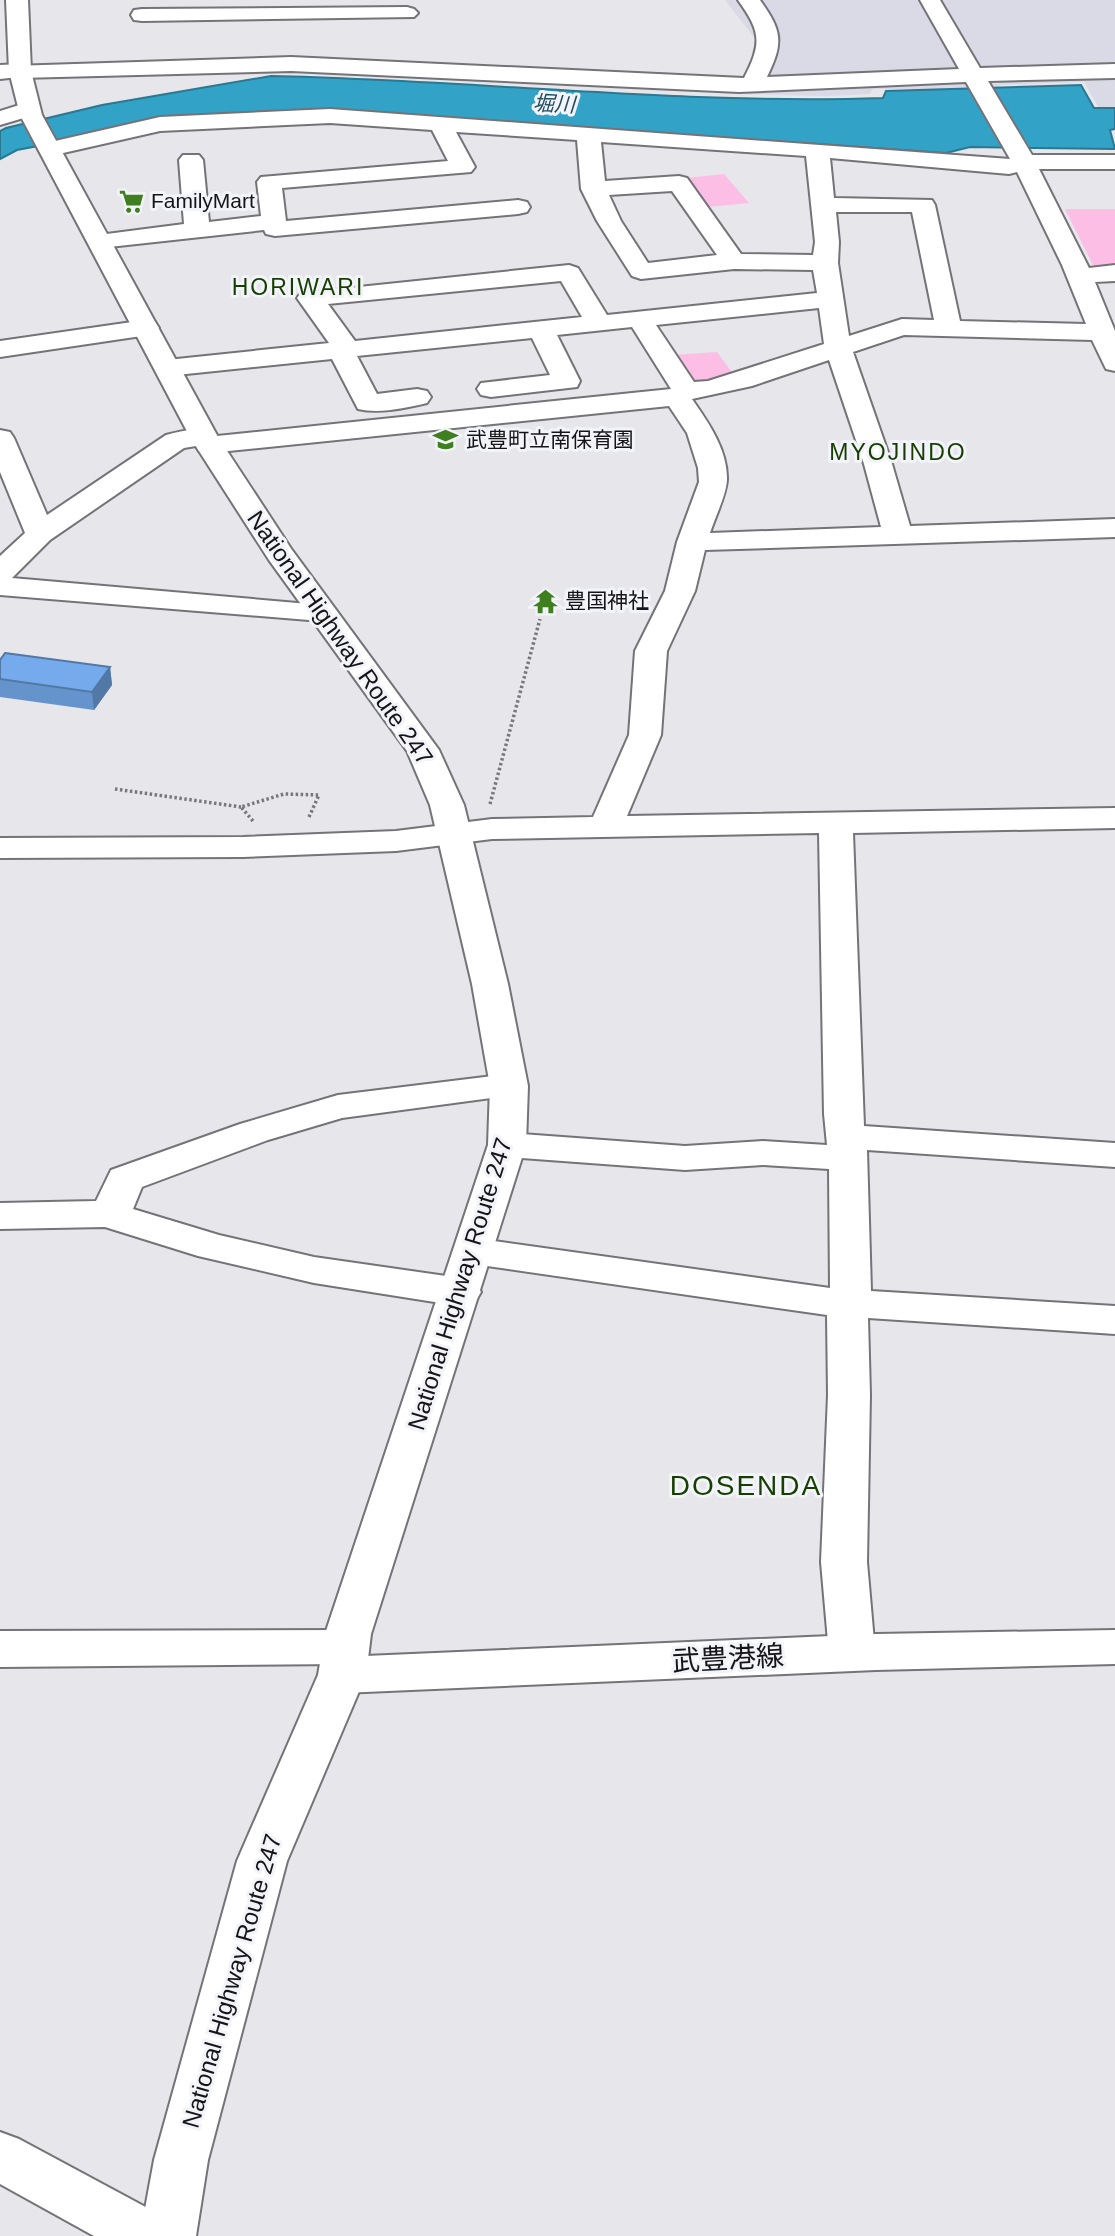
<svg xmlns="http://www.w3.org/2000/svg" width="1115" height="2236" font-family="Arial,'Noto Sans JP',sans-serif">
<style>
.built{fill:#dadae7}
.green{fill:#fdbee5}
.water{fill:#33a2c7;stroke:#2a7892;stroke-width:2}
.lines{fill:none;stroke-linecap:round;stroke-linejoin:round}
.minor-casing{stroke:#737378;stroke-width:4}
.major-casing{stroke:#737378;stroke-width:4}
.highway-casing{stroke:#737378;stroke-width:4}
.path{stroke:#78787b;stroke-width:3.5;stroke-dasharray:2.5 2.5;stroke-linecap:butt}
.minor{fill:#fff;fill-rule:evenodd}
.major{fill:#fff;fill-rule:evenodd}
.highway{fill:#fff;fill-rule:evenodd}
.wall{fill:#6593cb}
.shaded-wall{fill:#5278a5}
.building{fill:#75abec;stroke:#5278a5;stroke-width:2}
.labels{text-anchor:middle;stroke-width:6;stroke-linejoin:round;paint-order:stroke}
.far-water-label{font-size:21px;font-style:italic;fill:#214e5f;stroke:#f3f4f9}
.far-poi-label{font-size:21px;fill:#151517;stroke:#f3f4f9;text-anchor:start}
.far-quarter-label{font-size:23px;letter-spacing:2px;fill:#153e00;stroke:#f3f4f9}
.street-label{font-size:24px;fill:#151517;stroke:#f3f4f9}
.quarter-label{font-size:28px;letter-spacing:2px;fill:#153e00;stroke:#f3f4f9}
.near-street-label{font-size:28px;fill:#151517;stroke:#f3f4f9}
</style>
<rect width="100%" height="100%" fill="#e6e6eb"/>
<path class="built" d="M725,0h390v108h-16l-15,-26 -85,3 3,6 -53,1 -28,-3h-48l-3,5 -45,2 -87,-2 21,-50z"/>
<g class="green">
<path d="M724,174l25,29 -42,4 -21,-29z"/>
<path d="M1065,209h50v56l-21,2z"/>
<path d="M717,352l17,23 -27,8h-12l-21,-28z"/>
</g>
<path class="water" d="M271,76c204,4 408,29 612,22l3,-7 195,-6 13,23h21v21l-5,1 5,19 -145,-2 -24,6 -142,-10 -8,2 -451,-33 -175,9 -153,29 -17,9v-28l6,-3 96,-23z"/>
<g class="lines">
<defs>
<g id="minor">
<path d="M738,0h22c22,31 24,42 7,77l192,-8 -39,-69h20l40,68 135,-4v14l-127,3 44,74h83v14h-76l50,99 26,-3v16l-20,1 20,49v40l-9,-2 -14,-29 -188,-5 -51,17 39,112 18,62 205,-7v18l-410,13 -10,41 -28,60 -6,84 -34,81 488,-8v20l-262,5 11,293 251,17v24l-248,-17 4,141 244,15v28l-247,-16 2,77 -3,167 8,91 -6,12 -17,6 -17,-6 -6,-12 -8,-91 7,-167 -1,-80 -354,-51 -14,-4 -6,-9 6,-9 14,-4 357,50 -1,-119 -66,-4 -78,5 -178,-13 -14,-3 -5,-9 5,-9 14,-3 178,13 78,-5 64,4 -3,-31 -5,-281 -327,6 -96,12 -153,6 -243,1v-20l243,-1 153,-6 96,-12 101,-2 36,-82 6,-84 30,-60 12,-49 22,-60 -1,-14 -11,-35 -18,-27 -460,47 -10,-2 -3,-5 -12,2 -134,92 -38,38 320,28 4,6 -4,6 -11,3 -321,-26v-39l25,-23 -25,-61v-42l10,2 4,6 33,77 119,-80c16,-4 32,-8 48,-4l3,5 454,-47 -39,-62 -75,8 23,46 -3,6 -86,10 -10,-2 -4,-6 4,-6 69,-8 -18,-37 -175,18 20,38 40,-5 10,2 4,6 -4,6c-21,5 -48,11 -69,6l-26,-50 -165,17 -9,-2 -4,-6 4,-6 9,-2 162,-17 -32,-45 4,-5 268,-28 9,3 29,47 210,-22 -4,-23 -79,-1 -93,10 -9,-3 -35,-55 -16,-32 -4,-49 -121,-8 19,35 -4,5 -189,16 4,33 232,-21 9,2 3,5 -3,5 -9,2 -243,22 -9,-2 -2,-4 -164,18 -9,-2 -3,-5 3,-5 93,-12 -5,-64 4,-5h16l4,5 6,62 52,-6 -4,-34 4,-5 187,-16 -16,-31 -102,-7 -170,8 -110,25 -8,-2 -4,-5 4,-5 118,-27 170,-8 680,50 -44,-77 -227,10 -448,-21 -271,7 -8,-2 -3,-5 3,-5 279,-9 453,21c18,-35 17,-46 -6,-78zM601,142l205,14 9,86 -2,13 -72,-1 -54,-76 -8,-2 -74,5zM830,158l179,16 8,-2 45,93 24,59 -126,-3 -25,-116 -3,-5 -98,-2zM672,191l45,64 -69,8 -27,-42 -12,-26zM836,212h76l22,108 -32,-1 -53,17 -11,-73 1,-21zM561,281l21,36 -227,24 -27,-37zM819,308l5,36 -116,37 -14,1 -38,-57zM829,360l35,104 17,63 -171,6c5,-16 16,-37 17,-53 1,-30 -19,-58 -35,-81l60,-13z"/>
<path d="M407,7l7,2 4,4 -4,4 -272,4 -8,-1 -3,-5 3,-5 8,-1z"/>
<path d="M29,102l8,2 3,5 -3,5 -37,11v-14z"/>
<path d="M146,320l9,2 4,6 -4,6 -155,23v-16z"/>
<path d="M509,1074l13,4 6,8 -6,8 -180,24 -74,22 -126,47 -9,22 86,26 95,22 146,21 15,4 6,10 -6,10 -15,4 -146,-23 -116,-27 -93,-29 -105,2v-26l96,-2 15,-31 129,-46 98,-29z"/>
<path d="M346,1630l17,5 6,12 -6,12 -17,5 -346,3v-36z"/>
<path d="M0,2132l19,7 147,79 8,18h-80l-94,-52z"/>
</g>
<g id="major">
<path d="M20,64l8,2 3,5 -3,5 -28,3v-14z"/>
<path d="M1115,1630v34l-239,6 -534,23 -17,-5 -7,-13 7,-13 17,-5 534,-23z"/>
</g>
<path id="highway" d="M6,0h22l3,71 11,44 176,322 74,113 147,200 25,55 44,179 20,102 -2,59 -155,489 -5,41 -79,186 -79,299 -12,76h-56l14,-76 83,-299 81,-186 7,-41 163,-489 2,-59 -18,-102 -42,-179 -23,-54 -138,-191 -79,-123 -170,-322 -11,-44z"/>
</defs>
<use href="#minor" class="minor-casing"/>
<use href="#major" class="major-casing"/>
<use href="#highway" class="highway-casing"/>
<g class="path">
<path d="M115,789l126,18"/>
<path d="M490,804l50,-185"/>
<path d="M253,821l-12,-14 43,-13 35,1 -10,22"/>
</g>
<use href="#minor" class="minor"/>
<use href="#major" class="major"/>
<use href="#highway" class="highway"/>
</g>
<path class="wall" d="M0,660l110,7 2,18 -18,25 -94,-13z"/>
<path class="shaded-wall" d="M110,667l2,18 -18,25 -2,-18z"/>
<path class="building" d="M5,653l105,14 -18,25 -92,-13v-19z"/>
<defs>
<symbol id="supermarket-bare" viewBox="-9 -9 18 18"><path d="M-6-5.5h2.5l.6 2H6L4.5 2H-2.5L-4.4-4H-6ZM-1.5 3.2a1.3 1.3 0 1 0 .1 0ZM3 3.2a1.3 1.3 0 1 0 .1 0Z" fill="#3f7f1f" stroke="#f3f4f9" stroke-width="2.5" paint-order="stroke"/></symbol>
<symbol id="school-bare" viewBox="-9 -9 18 18"><path d="M0-5L7-2L0 1L-7-2ZM-4 1L0 2.5L4 1V4Q0 6-4 4Z" fill="#3f7f1f" stroke="#f3f4f9" stroke-width="2.5" paint-order="stroke"/></symbol>
<symbol id="temple-bare" viewBox="-9 -9 18 18"><path d="M0-6L5-2H3V0L6.5 2.5H4V6H1.5V3h-3V6H-4V2.5H-6.5L-3 0V-2H-5Z" fill="#3f7f1f" stroke="#f3f4f9" stroke-width="2.5" paint-order="stroke"/></symbol>
</defs>
<g fill-rule="evenodd">
<use href="#supermarket-bare" x="114" y="184" width="35" height="35"/>
<use href="#school-bare" x="428" y="422" width="35" height="35"/>
<use href="#temple-bare" x="528" y="584" width="35" height="35"/>
</g>
<g class="labels">
<g class="far-water-label">
<text transform="translate(554 104) rotate(3)" y="7">堀川</text>
</g>
<g class="far-poi-label">
<text x="151" y="208">FamilyMart</text>
<text x="466" y="447">武豊町立南保育園</text>
<text x="565" y="608">豊国神社</text>
</g>
<g class="far-quarter-label">
<text x="298" y="295">HORIWARI</text>
<text x="898" y="460">MYOJINDO</text>
</g>
<g class="street-label">
<text transform="translate(340 638) rotate(55)" y="8">National Highway Route 247</text>
<text transform="translate(460 1284) rotate(-73)" y="8">National Highway Route 247</text>
<text transform="translate(232 1981) rotate(-74)" y="8">National Highway Route 247</text>
</g>
<g class="quarter-label">
<text x="746" y="1495">DOSENDA</text>
</g>
<g class="near-street-label">
<text transform="translate(728 1658) rotate(-3)" y="10">武豊港線</text>
</g>
</g>
</svg>
